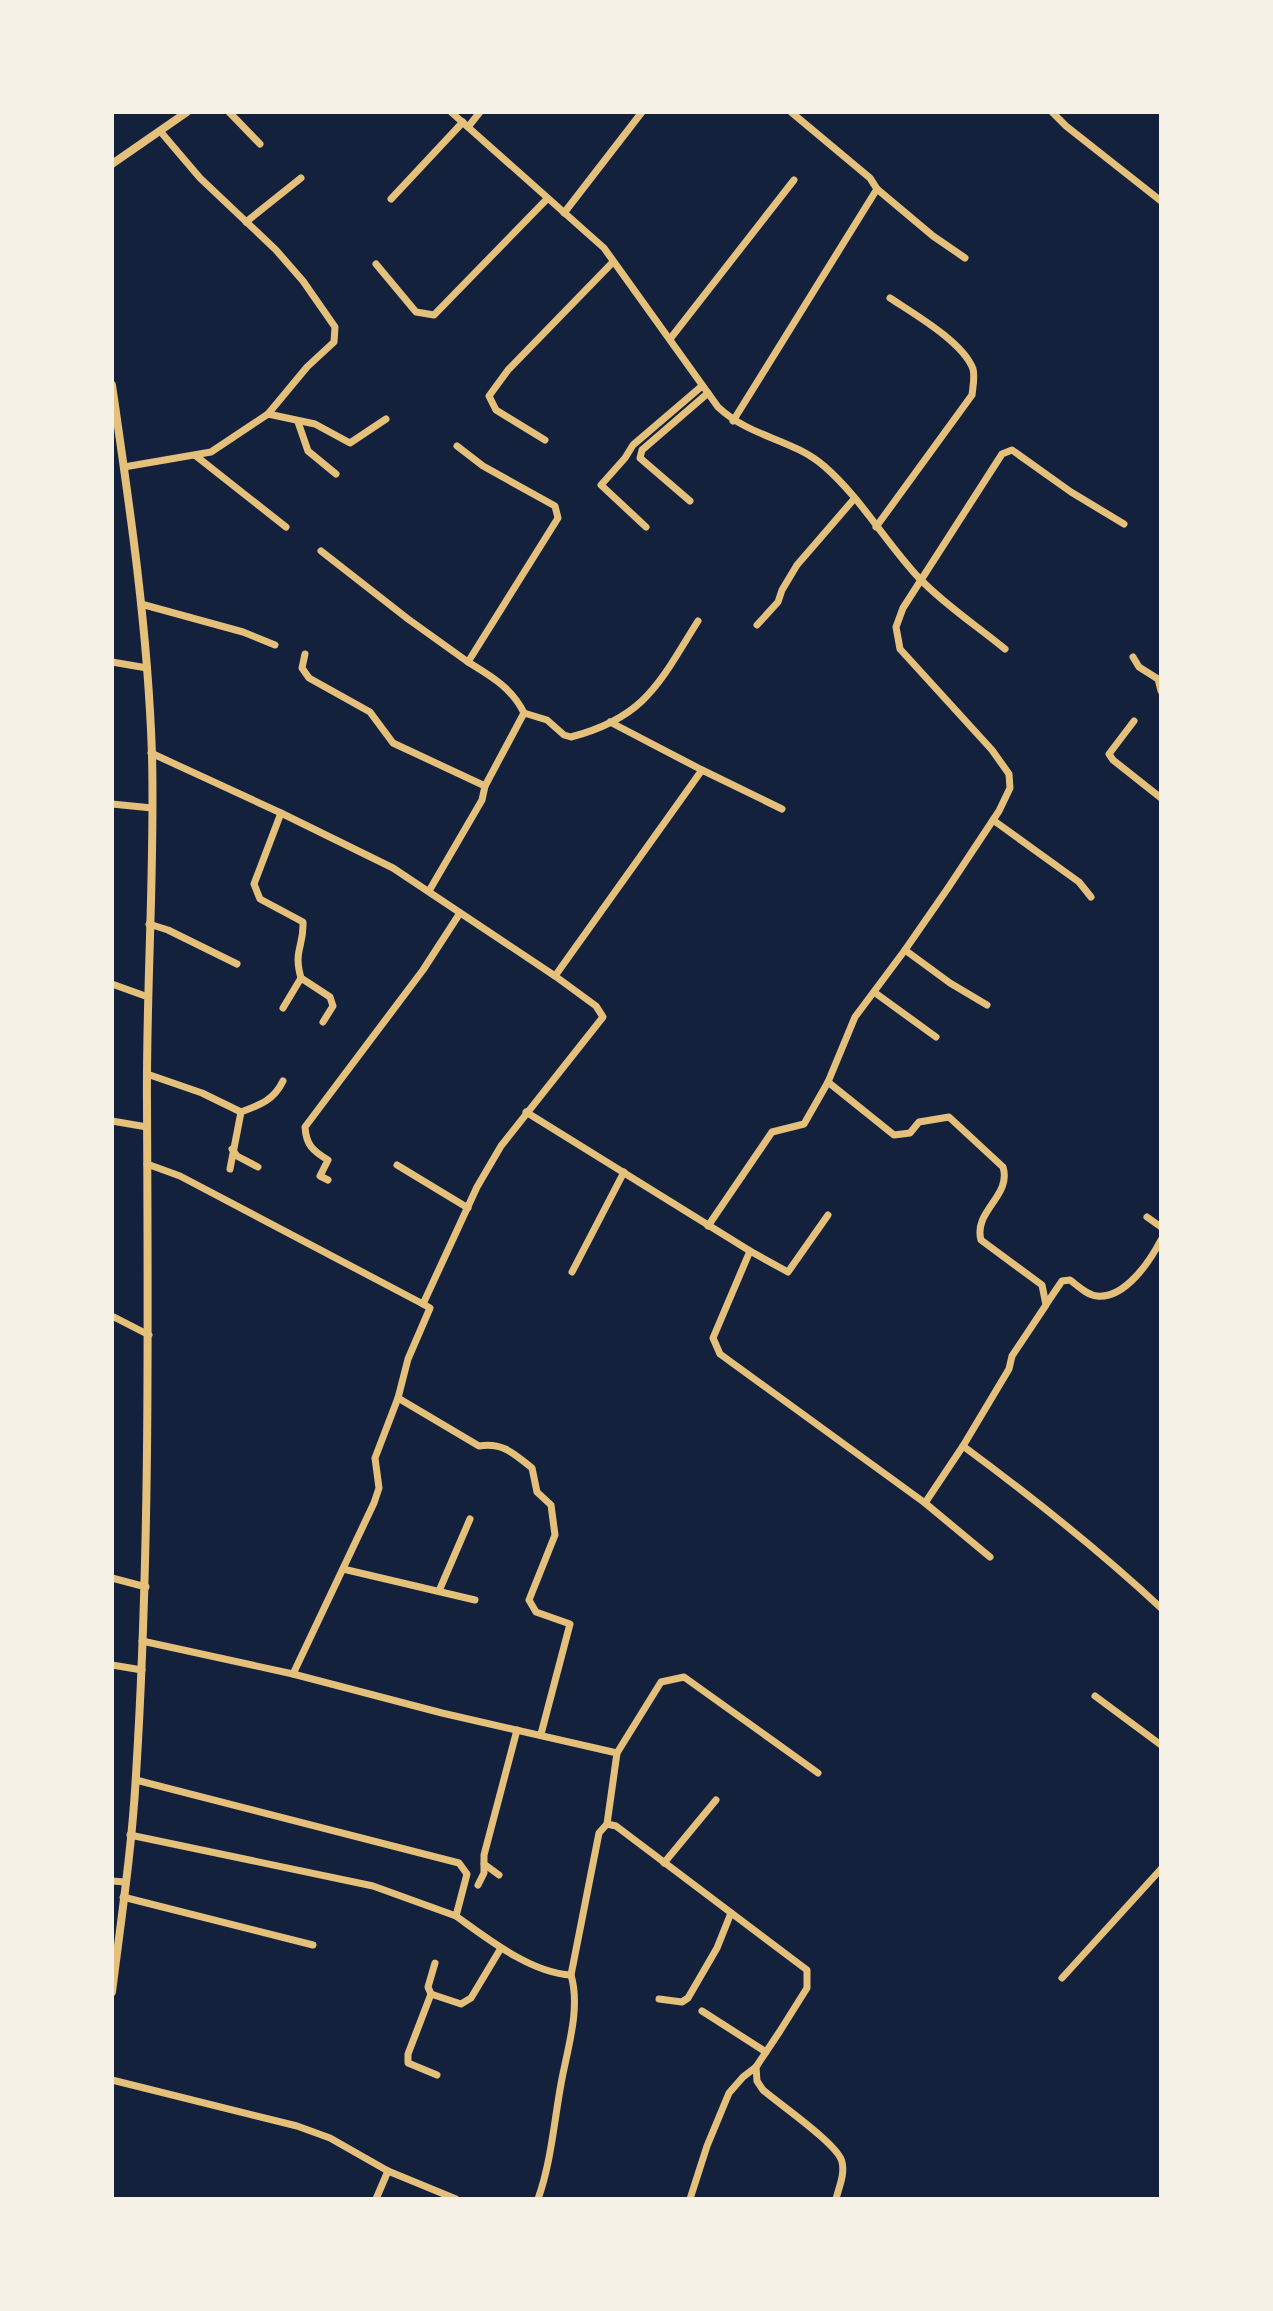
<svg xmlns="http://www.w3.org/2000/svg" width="1273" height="2311" font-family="'Archivo Narrow',sans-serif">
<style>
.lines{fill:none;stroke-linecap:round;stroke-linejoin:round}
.minor{stroke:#e5c07b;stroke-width:7}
.tertiary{stroke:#e5c07b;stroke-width:8}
</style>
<rect width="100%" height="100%" fill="#14213d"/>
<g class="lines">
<g class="minor">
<path d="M229,112l31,32"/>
<path d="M451,112l153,136 114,159c33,31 73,31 106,59 37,32 62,77 96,113 25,26 57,47 85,70"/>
<path d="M1052,112l14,14 95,75"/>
<path d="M468,127l12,-15"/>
<path d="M160,131l40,47 76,72 27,31 32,46 -1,15 -27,25 -39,47"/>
<path d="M877,189l56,47 32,22"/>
<path d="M391,199l72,-77"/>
<path d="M564,213l78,-101"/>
<path d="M246,222l55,-44"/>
<path d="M376,264l40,48 18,3 113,-116"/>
<path d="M670,339l124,-159"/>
<path d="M733,421l144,-232 -7,-11 -79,-66"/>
<path d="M298,422l10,29 28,23"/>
<path d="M545,440l-49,-30 -7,-14 19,-26 105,-108"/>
<path d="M457,446l26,20 72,40 3,12 -90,144c23,14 44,26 56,51"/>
<path d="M196,456l90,71"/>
<path d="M124,467l87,-15 57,-38 47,10 35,19 36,-24"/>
<path d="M690,501l-50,-43 2,-8 66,-57"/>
<path d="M646,527l-45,-42 24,-27 8,-13 69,-59"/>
<path d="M876,527l96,-132c1,-9 3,-18 1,-26 -10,-27 -59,-55 -83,-71"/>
<path d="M321,551l87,68 60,43"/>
<path d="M141,604l102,28 32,13"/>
<path d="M757,625l21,-23 4,-12 15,-25 57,-66"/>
<path d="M305,654l-3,14 7,10 61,34 23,31 92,43"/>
<path d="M1133,657l6,10 19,12 3,12"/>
<path d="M112,662l35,6"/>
<path d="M1134,721l-25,33 4,6 48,38"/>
<path d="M702,770l80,39"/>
<path d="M112,804l40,4"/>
<path d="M281,813l-27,71 6,15 43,23c1,25 -10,28 -2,56l29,19 3,9 -10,16"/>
<path d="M993,820l86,62 12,15"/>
<path d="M429,891l53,-91 3,-14 39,-73 23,7 17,15 7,2c76,-20 89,-56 127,-116"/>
<path d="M149,924l19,6 69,34"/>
<path d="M905,950l45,33 37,22"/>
<path d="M555,976l147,-206 -92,-48"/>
<path d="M112,984l36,13"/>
<path d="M874,992l62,45"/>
<path d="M283,1008l18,-30"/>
<path d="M147,1074l55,19 39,19c19,-7 33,-12 42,-31"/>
<path d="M828,1082l66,53 16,-2 9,-11 30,-5 54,50c9,29 -30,44 -22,73l61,45 4,20 -34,51 -3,13 -46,77"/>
<path d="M526,1112l224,139 -37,87 7,16 205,149 38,-57c69,51 135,103 198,162"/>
<path d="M112,1121l35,6"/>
<path d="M232,1149l5,7 21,11"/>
<path d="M147,1164l33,12 243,128 54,-117 24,-41 102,-129 -7,-11 -41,-30 -162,-108 -112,-55 -130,-60"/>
<path d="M397,1165l71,43"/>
<path d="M230,1169l11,-57"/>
<path d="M328,1180l-8,-4 8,-16c-15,-9 -22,-15 -23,-33l118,-157 37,-57"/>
<path d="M1147,1217l14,10"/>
<path d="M708,1226l64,-94 32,-8 24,-42 27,-65 50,-67 43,-62 51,-77 11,-23 -1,-14 -17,-24 -92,-101 -4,-22 7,-19 99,-154 10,-4 59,42 53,32"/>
<path d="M750,1251l38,21 40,-57"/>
<path d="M572,1272l52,-100"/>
<path d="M1047,1303l15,-22 8,-1c8,6 17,15 27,16 28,3 53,-35 64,-56"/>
<path d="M112,1316l37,19"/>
<path d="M398,1398l81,48c24,-4 35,8 53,22l5,24 14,13 4,30 -26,65 7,12 34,12 -29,110"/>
<path d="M925,1503l65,54"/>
<path d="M343,1569l132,31"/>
<path d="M112,1578l34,9"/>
<path d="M439,1591l31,-72"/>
<path d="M142,1641l151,33 149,39 175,40 -10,71 9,2 191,144v18l-27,43 -24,36 -13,10 -14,16 -22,53 -17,53"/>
<path d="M112,1665l30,5"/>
<path d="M293,1674l81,-171 5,-15 -4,-30 23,-60 10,-39 22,-51 -7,-4"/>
<path d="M1095,1696l66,49"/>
<path d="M617,1753l44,-71 23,-5 134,96"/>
<path d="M136,1780l323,83 8,11 -11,42c32,23 75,57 115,59"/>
<path d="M130,1835l243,51 83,30"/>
<path d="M664,1863l52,-63"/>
<path d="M499,1875l-15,-11v-9l33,-125"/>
<path d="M112,1881l13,1"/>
<path d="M478,1885l6,-12v-9"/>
<path d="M123,1897l190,48"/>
<path d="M1062,1978l99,-109"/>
<path d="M431,1994l-3,-7 7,-24"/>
<path d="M659,1999l23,3 6,-4 29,-50 14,-35"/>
<path d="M702,2011l64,41"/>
<path d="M756,2067l1,14 6,9c16,14 76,55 79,72 3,12 -3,25 -6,37"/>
<path d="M437,2075l-29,-12v-9l23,-60 30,10 10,-6 30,-50"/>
<path d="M112,2080l185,46 33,12 58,33 68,28"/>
<path d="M376,2199l12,-28"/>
<path d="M538,2199c13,-36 16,-77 23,-115 6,-34 20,-75 10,-109l28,-142 8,-9"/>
</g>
<g class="tertiary">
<path d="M112,164l75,-52"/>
<path d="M112,385c18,123 36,246 40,370 3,116 -6,232 -5,348 1,224 3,448 -11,672 -4,73 -15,145 -24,217"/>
</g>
</g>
<rect width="1273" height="2311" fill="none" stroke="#f6f1e7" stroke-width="228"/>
</svg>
